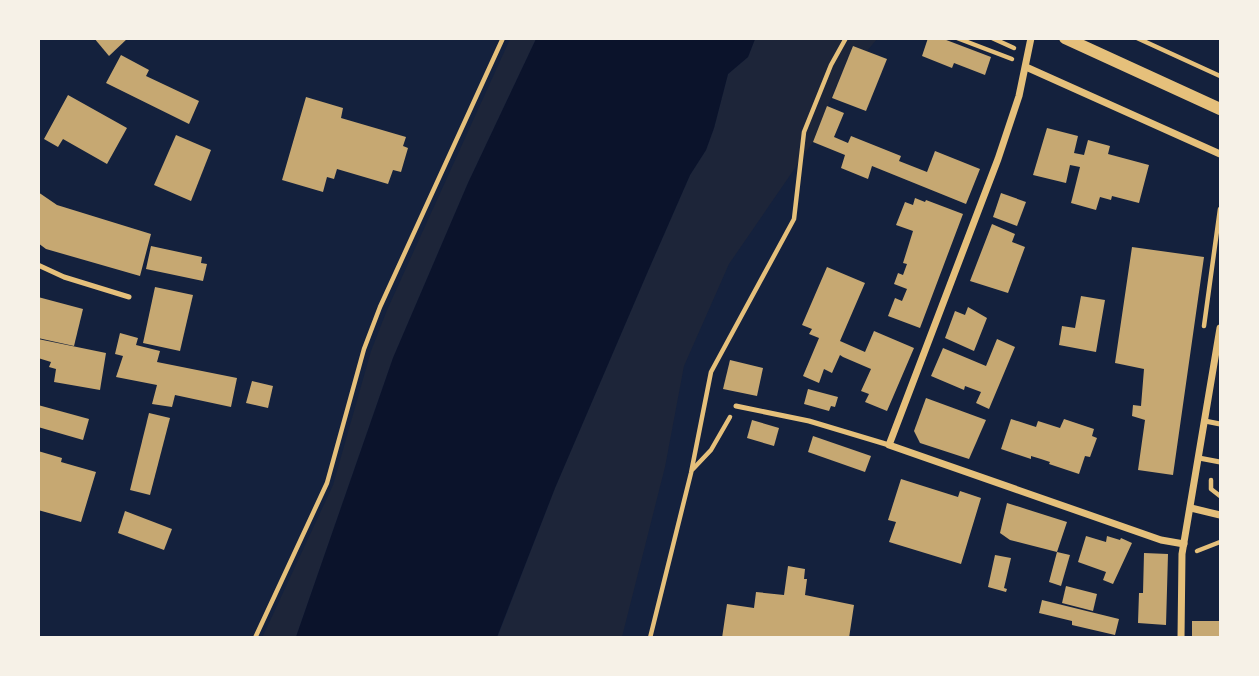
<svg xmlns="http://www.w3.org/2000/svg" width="1259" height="676" font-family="Ubuntu,sans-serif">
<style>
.green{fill:#1d2539}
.water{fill:#0b132b}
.building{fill:#c6a872}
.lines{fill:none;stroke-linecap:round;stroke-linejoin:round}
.path{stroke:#e5c07b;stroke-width:4.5}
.service{stroke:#e5c07b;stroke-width:5}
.minor{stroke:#e5c07b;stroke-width:7}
.tertiary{stroke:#e5c07b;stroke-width:12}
</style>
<rect width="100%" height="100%" fill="#14213d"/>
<g class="green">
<path d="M510,39h26l-68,144 -75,175 -97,279 -34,1 71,-153 38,-134 16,-41z"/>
<path d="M755,39h122l-10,12 -14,-5 -40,96 -84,122 -45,102 -19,101 -43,170 -125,1 58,-150 93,-217 42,-96 16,-25 8,-22 14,-54 20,-17z"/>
</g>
<path class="water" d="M536,39h219l-7,18 -20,17 -14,54 -8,22 -16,25 -42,96 -93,217 -58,149h-201l97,-279 75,-175z"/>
<g class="building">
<path d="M94,38h34l-19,18z"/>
<path d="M928,38h13l50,19 -6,18 -31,-12 -2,5 -30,-12z"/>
<path d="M853,46l34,13 -21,52 -34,-13z"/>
<path d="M121,55l28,15 -3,6 53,25 -10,23 -83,-41z"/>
<path d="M68,95l59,33 -20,36 -44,-25 -5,8 -14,-8z"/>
<path d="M306,97l37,11 -2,10 65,19 -3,9 5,2 -7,24 -8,-2 -5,14 -51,-15 -3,10 -7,-2 -4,15 -41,-12z"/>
<path d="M827,106l17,7 -10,24 14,6 3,-7 50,20 -2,5 28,11 8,-21 45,18 -14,35 -94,-38 -4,13 -27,-11 4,-13 -32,-13z"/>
<path d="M1047,128l31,8 -4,17 10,2 4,-15 22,6 -2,8 41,11 -10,38 -27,-7 -1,4 -11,-3 -4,13 -25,-7 9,-36 -10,-2 -4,18 -33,-8z"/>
<path d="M176,135l35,15 -20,51 -37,-16z"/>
<path d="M38,192l19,13 94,29 -11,42 -94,-27 -8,-6z"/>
<path d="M1001,193l25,9 -9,24 -24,-9z"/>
<path d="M915,198l10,4 1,-2 37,14 -43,114 -32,-12 7,-18 7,3 5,-12 -13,-5 4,-11 5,2 4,-11 -4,-1 10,-32 -17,-6 9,-23 8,3z"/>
<path d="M992,224l23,10 -3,8 13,5 -17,46 -38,-12z"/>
<path d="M151,246l51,11 -1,6 6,1 -4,17 -57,-12z"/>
<path d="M1132,247l72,10 -31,218 -35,-5 7,-50 -13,-4 1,-11 8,1 3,-37 -29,-6z"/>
<path d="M827,267l38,16 -25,58 25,11 9,-21 40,17 -27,63 -22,-9 4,-8 -8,-3 10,-22 -28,-12 -3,-2 -8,18 -8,-4 -5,14 -16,-7 16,-38 -10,-4 3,-5 -10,-4z"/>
<path d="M155,287l38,8 -13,56 -37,-8z"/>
<path d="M1081,296l24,4 -9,52 -37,-7 3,-19 13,2z"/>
<path d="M38,297l45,12 -9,37 -36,-8z"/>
<path d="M968,307l19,11 -13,33 -29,-13 10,-27 10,4z"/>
<path d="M120,333l18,5 -2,7 24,6 -3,11 80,16 -6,29 -56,-12 -3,12 -20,-3 5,-19 -41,-8 7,-21 -8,-2z"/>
<path d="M38,339l68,14 -6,37 -46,-8 2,-13 -7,-2 2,-5 -13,-4z"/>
<path d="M997,339l18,8 -26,62 -13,-6 5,-11 -16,-6 -1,4 -33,-14 12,-28 43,18z"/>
<path d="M730,360l33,8 -6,28 -34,-7z"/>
<path d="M252,381l21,5 -5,22 -22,-5z"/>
<path d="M808,389l30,8 -3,10 -4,-1 -2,5 -25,-7z"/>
<path d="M926,398l60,22 -17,39 -49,-16 -6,-12z"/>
<path d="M38,405l51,14 -6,21 -45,-13z"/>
<path d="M149,413l21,5 -20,77 -20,-5z"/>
<path d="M1011,419l25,8 2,-6 22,7 4,-9 30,10 -2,7 5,2 -7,19 -5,-1 -6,18 -30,-10 1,-2 -9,-3 -10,-3v3l-30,-10z"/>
<path d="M752,420l27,8 -5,18 -27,-8z"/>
<path d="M813,436l58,20 -6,16 -57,-20z"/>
<path d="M38,451l24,7 -1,4 35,10 -15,50 -43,-12z"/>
<path d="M901,479l57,18 2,-6 21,7 -20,66 -72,-22 7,-20 -8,-2z"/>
<path d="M1007,503l60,19 -10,30 -47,-12 -10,-7z"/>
<path d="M125,511l47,18 -8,21 -46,-17z"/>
<path d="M1086,536l20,6 1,-6 13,4 1,-2 11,5 -19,41 -10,-4 3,-8 -28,-10z"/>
<path d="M1057,552l13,3 -9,31 -12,-4z"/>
<path d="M1144,553l24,1 -2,71 -28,-2 1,-30h4z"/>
<path d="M995,555l16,3 -7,30 3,1 -1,3 -18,-5z"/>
<path d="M788,566l17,3 -1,10h3l-2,16 49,10 -5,33h-127l5,-34 27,4 2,-16 28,3z"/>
<path d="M1066,586l31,8 -4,17 -31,-8z"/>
<path d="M1042,600l77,19 -4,16 -43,-10v-4l-33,-8z"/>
<rect x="1192" y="621" width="28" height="17"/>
</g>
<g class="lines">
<g class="path">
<path d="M957,38l55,21"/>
<path d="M992,38l22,10"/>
<path d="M1137,38l83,38"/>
<path d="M1204,326l16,-117"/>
<path d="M693,469l18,-19 19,-33"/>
<path d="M1211,480v9l9,7"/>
<path d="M1197,551l23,-9"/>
<path d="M255,638l72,-155 37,-134 16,-42 123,-269"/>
<path d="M650,638l41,-165 20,-101 83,-153 10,-87 27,-67 15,-27"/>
</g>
<g class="service">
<path d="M38,265l26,12 65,20"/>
<path d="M736,406l73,15 80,24"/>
<path d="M1205,421l15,3"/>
<path d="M1199,458l21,4"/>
</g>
<g class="minor">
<path d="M1031,38l-12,58 -21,63 -109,286 272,95 23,4"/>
<path d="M1026,67l194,87"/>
<path d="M1191,508l29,7"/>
<path d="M1181,638l1,-84 38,-226"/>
</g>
<path class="tertiary" d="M1065,38l155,71"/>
</g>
<rect width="1259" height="676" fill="none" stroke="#f6f1e7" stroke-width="80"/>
</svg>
